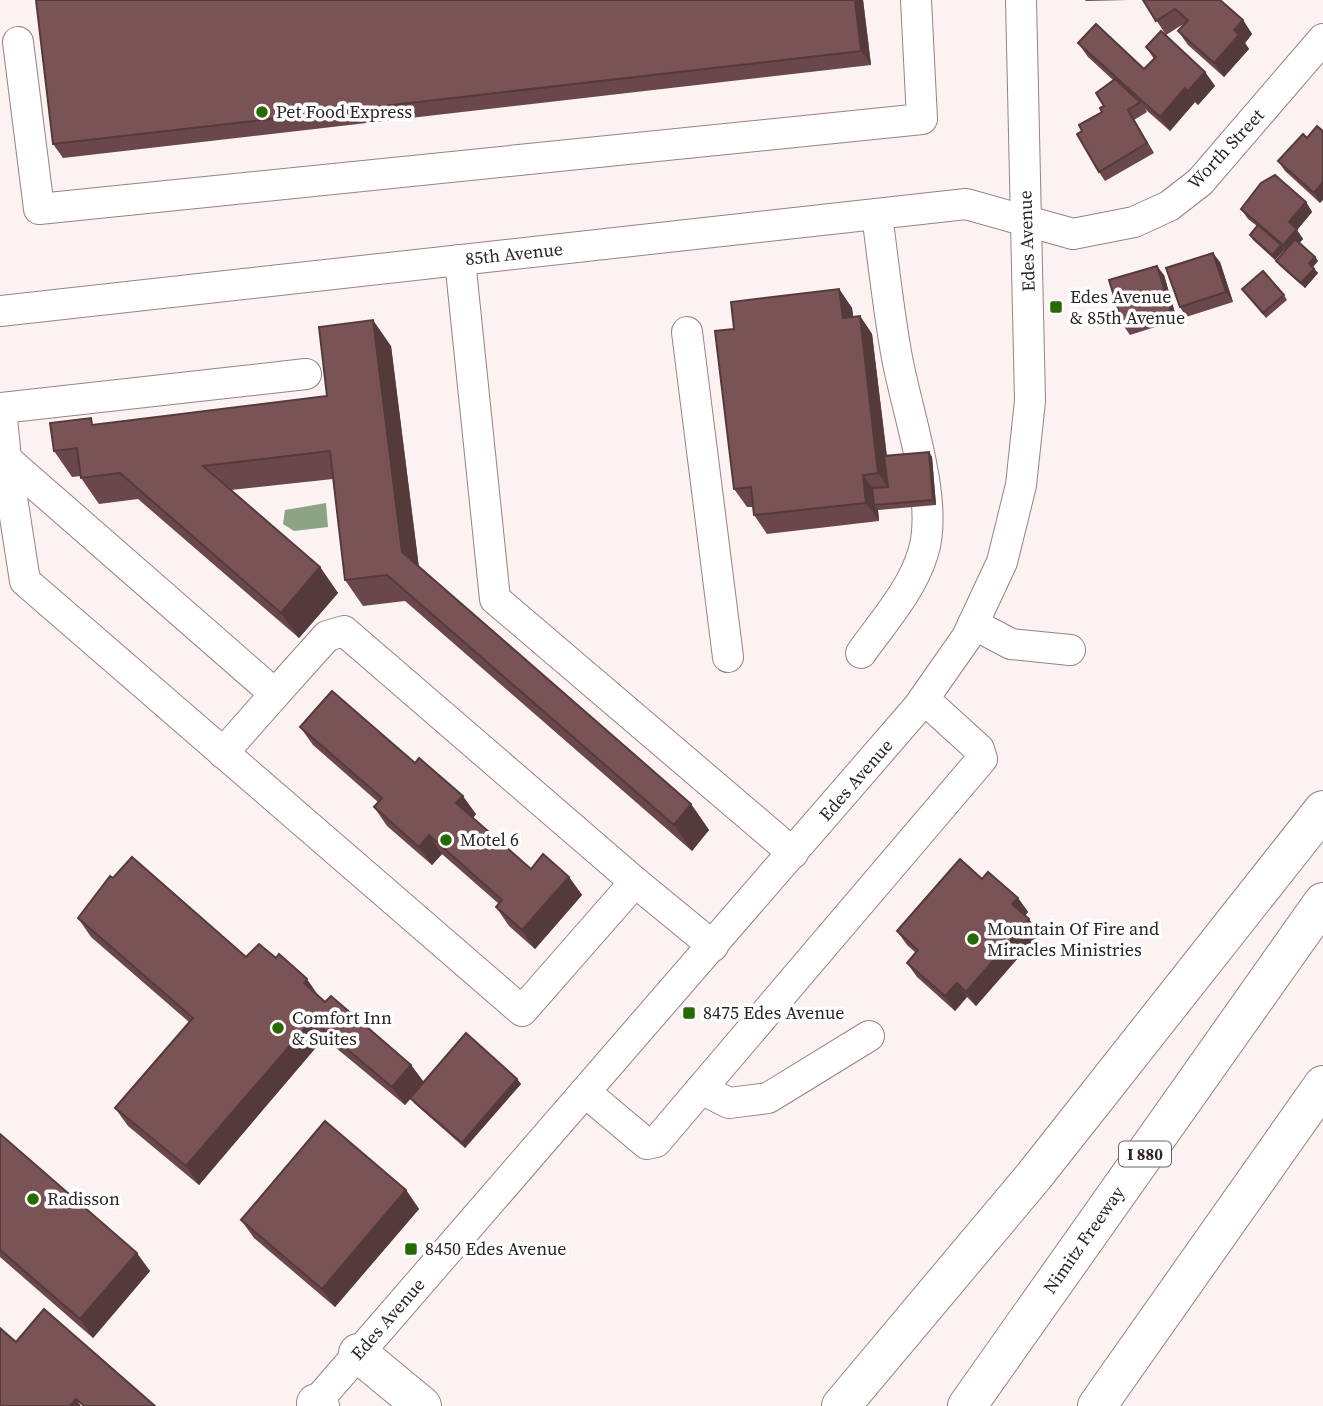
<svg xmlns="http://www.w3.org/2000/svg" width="1323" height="1406" font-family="'Source Serif 4',serif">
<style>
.water{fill:#8ca485}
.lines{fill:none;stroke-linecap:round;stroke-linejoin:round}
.minor-casing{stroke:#988183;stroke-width:32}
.highway-casing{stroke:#988183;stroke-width:40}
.minor{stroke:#fff;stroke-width:30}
.highway{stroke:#fff;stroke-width:38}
.wall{fill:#69474a}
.shaded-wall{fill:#553a3c}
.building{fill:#7a5356;stroke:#553a3c;stroke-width:2}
.poi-dot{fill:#256a03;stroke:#fff;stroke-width:2.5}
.labels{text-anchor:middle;stroke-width:7;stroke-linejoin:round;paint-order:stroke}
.shield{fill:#fff;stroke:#6c6566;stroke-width:2}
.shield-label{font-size:16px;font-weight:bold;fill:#2d2324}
.poi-label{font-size:18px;fill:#2d2324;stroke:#fff;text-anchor:start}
.street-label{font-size:18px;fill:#2d2324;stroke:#fff}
</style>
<rect width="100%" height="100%" fill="#fcf2f2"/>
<path class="water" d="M326,503l2,24 -34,4 -11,-7 2,-14z"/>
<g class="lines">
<defs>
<g id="minor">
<path d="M18,42l21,167 883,-90 -6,-119"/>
<path d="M460,260l35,339 298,254"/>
<path d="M0,311l966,-107 107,30 61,-12 35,-16 31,-24 123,-143"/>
<path d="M687,332l41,325"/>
<path d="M306,374l-305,34 5,51 19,122 497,430 113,-129"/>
<path d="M6,459l269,235 52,-58 17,-5 291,251 78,64"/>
<path d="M973,624l38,20 59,6"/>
<path d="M861,653c22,-31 51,-63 62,-100 17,-53 -18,-145 -27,-201 -8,-45 -13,-92 -19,-138"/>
<path d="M223,753l52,-59"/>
<path d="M701,1089l28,14 39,-5 101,-62"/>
<path d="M585,1092l62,52 9,-2 326,-383 -3,-10 -55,-50"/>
<path d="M313,1406l605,-699 49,-70 35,-75 19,-77 9,-84 -9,-401"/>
</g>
<g id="highway">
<path d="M358,1353l64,53"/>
<path d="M316,1403l4,3"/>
<path d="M841,1406l193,-230 289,-366"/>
<path d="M967,1406l356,-504"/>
<path d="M1097,1406l226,-321"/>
</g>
</defs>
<use href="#minor" class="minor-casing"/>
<use href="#highway" class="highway-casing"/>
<use href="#minor" class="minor"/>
<use href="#highway" class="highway"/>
</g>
<g class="wall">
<path d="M36,0h827l8,65 -808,93 -10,-14z"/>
<path d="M1085,0h43l-42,1z"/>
<path d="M1143,0l100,20 9,14 -7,9 4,6 -25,28 -36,-32 -10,-14 7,-8 -19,12z"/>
<path d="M1078,43l66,26 10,-10 -8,-12 59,25 10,14 -17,19 -3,-3 -25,29 -25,-22 2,3 -13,8 20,33 -49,28 -6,-9 -17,-41 20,-19 11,-32 -25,-23z"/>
<path d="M1307,138l13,65 -35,-32 -7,-10z"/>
<path d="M1306,202l6,10 -15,18 6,9 -4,4 16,14 3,4 -5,6 5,6 -13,15 -25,-22 -4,-5 9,-10 -1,-1 -9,10 -22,-20 -3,-5 7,-9 -9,-7 -7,-10z"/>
<path d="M1220,262l13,40 -47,15 -6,-10z"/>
<path d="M1164,275l13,45 -47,15 -7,-10z"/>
<path d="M839,289l13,19 1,8h7l12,18 15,122 42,-4 3,5 4,48 -58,5 1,11 -112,13 -13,-19 -1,-8h-6l-13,-18v-160z"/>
<path d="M1242,289l42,6 3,5 -21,18z"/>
<path d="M391,346l28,221 272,237 18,26 -17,21 -287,-250 -42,5 -18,-26 -12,-101 -102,11 89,77 18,26 -39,45 -161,-139 -39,5 -18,-26v-2l-9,1 -18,-26 42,-26 231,-29z"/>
<path d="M300,727l115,36 61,51 -3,4 58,51 38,8 13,18 -47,54 -26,-23 -13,-19 3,-3 -57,-50 -10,11 -45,-39 -13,-19 4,-5 -65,-57z"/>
<path d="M982,879l36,19 10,14 -3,4 4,3 10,15 -63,72 -9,-9 -12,14 -38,-34 -10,-14 9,-10 -9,-8 -10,-14z"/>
<path d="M78,918l168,39 74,41 91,67 13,17 93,-3 4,5 -56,64 -51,-45 -3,-5 -6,7 -81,-67 -125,147 -71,-59 -13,-18 74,-86 -98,-85z"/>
<path d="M0,1134l150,137 -57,67 -93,-81z"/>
<path d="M406,1190l13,19 -84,98 -81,-69 -13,-18z"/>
</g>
<g class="shaded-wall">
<path d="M855,0h8l8,65 -10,-14z"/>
<path d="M1243,20l9,14 -7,9 4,6 -25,28 -10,-14 20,-33z"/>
<path d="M1205,72l10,14 -17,19 -10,-14z"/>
<path d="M1185,88l10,14 -25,29 -10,-14z"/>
<path d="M1128,110l6,10 20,33 -7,-10z"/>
<path d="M1323,182v18l-3,3 -6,-10z"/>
<path d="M1306,202l6,10 -15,18 6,9 -14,16 -6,-10 6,-23z"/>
<path d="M1281,245l3,5 -9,10 -3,-5z"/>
<path d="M1213,253l7,9 13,40 -7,-10z"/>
<path d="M1315,257l3,4 -6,7 -3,-5z"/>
<path d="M1157,266l7,9 13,45 -6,-9z"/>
<path d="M1314,269l4,4 -13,15 -4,-5z"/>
<path d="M839,289l13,19 4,28 -13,-18z"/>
<path d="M860,316l12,18 19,158 -13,-19z"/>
<path d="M373,320l18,26 29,232 -18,-26z"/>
<path d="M929,452l3,5 4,48 -3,-5z"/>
<path d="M863,475l13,18 -2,12 4,5 1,11 -13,-18z"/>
<path d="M320,567l18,26 -39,45 -18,-25z"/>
<path d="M463,796l13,18 -7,8 -13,-19z"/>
<path d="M691,804l18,26 -17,21 -18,-26z"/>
<path d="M429,835l13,19 -10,11 -13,-18z"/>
<path d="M569,877l13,18 -47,54 -13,-19z"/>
<path d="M1018,898l10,14 -6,7 -10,-15z"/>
<path d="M1029,919l10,15 -63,72 -10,-14z"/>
<path d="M307,979l13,19 -16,-15z"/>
<path d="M957,983l10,14 -12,14 -10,-15z"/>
<path d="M312,1020l12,18 -125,147 -13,-19z"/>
<path d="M411,1065l13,18 -19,22 -13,-18z"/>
<path d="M517,1079l4,5 -56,64 -3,-5z"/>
<path d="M406,1190l13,19 -84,98 -13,-18z"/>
<path d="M137,1253l13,18 -57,67 -13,-19z"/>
<path d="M76,1399l5,7h-11z"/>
</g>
<g class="building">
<path d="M36,0h819l6,51 -808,93z"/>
<path d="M1143,0h77l23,20 -9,10 5,5 -25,28 -36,-32 10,-11 -13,-11 -19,12z"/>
<path d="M1096,24l48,45 12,-12 -10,-10 15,-16 44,41 -17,19 -3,-3 -25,29 -82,-74z"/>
<path d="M1115,79l25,23 -12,8 19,33 -48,29 -22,-38 5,-3 -3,-6 23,-13 -2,-4 4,-2 -8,-13z"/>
<path d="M1317,126l6,5v51l-9,11 -36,-32 25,-27 4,4z"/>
<path d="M1275,175l31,27 -17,20 8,7 -14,16 -42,-36 20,-26z"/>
<path d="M1258,225l23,20 -9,10 -22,-20z"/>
<path d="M1295,239l20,18 -6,6 5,6 -13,14 -25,-22z"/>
<path d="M1213,253l13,39 -46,15 -14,-39z"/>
<path d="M1157,266l14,45 -48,14 -14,-45z"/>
<path d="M1263,271l21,24 -21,18 -21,-24z"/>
<path d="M839,289l4,29 17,-2 18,157 -15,2 3,28 -112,12 -3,-28 -17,2 -19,-158 19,-2 -3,-27z"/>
<path d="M373,320l29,232 289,252 -17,21 -287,-250 -42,5 -15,-129 -127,15 117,101 -39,46 -161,-140 -39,5 -4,-30 -23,3 -4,-28 41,-5 1,7 235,-29 -8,-69z"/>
<path d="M929,452l4,48 -59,5 -2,-17 16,-1 -4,-31z"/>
<path d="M332,691l83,72 4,-5 44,38 -7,7 75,66 12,-15 26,23 -47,53 -26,-23 6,-7 -73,-65 -10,12 -45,-40 8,-9 -82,-71z"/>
<path d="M132,857l114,100 13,-13 17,14 3,-4 28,25 -3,4 21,19 6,-6 80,69 -19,22 -80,-67 -126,146 -71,-58 78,-90 -115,-100 32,-42 3,2z"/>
<path d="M960,859l22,20 6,-7 30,26 -6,6 17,15 -63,73 -9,-9 -12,13 -38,-33 11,-13 -21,-19z"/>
<path d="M466,1033l51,46 -55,64 -52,-45z"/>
<path d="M325,1121l81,69 -84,99 -81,-69z"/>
<path d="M0,1134l137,119 -57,66 -80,-69z"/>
<path d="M44,1309l111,97h-71l-8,-7 -6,7h-70v-78l16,14z"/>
</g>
<g class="poi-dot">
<circle cx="262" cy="112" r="7"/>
<rect x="1049" y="300" width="14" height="14" rx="3.5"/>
<circle cx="446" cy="840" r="7"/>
<circle cx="973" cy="939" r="7"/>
<rect x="682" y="1006" width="14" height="14" rx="3.5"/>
<circle cx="278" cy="1028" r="7"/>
<circle cx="33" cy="1199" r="7"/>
<rect x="404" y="1242" width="14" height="14" rx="3.5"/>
</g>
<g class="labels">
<rect class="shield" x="1119" y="1141.5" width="52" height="25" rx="5"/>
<g class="shield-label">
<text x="1145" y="1160">I 880</text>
</g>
<g class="poi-label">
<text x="276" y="118">Pet Food Express</text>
<text x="1070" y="303">Edes Avenue<tspan x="1070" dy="21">&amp; 85th Avenue</tspan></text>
<text x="460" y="846">Motel 6</text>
<text x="987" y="935">Mountain Of Fire and<tspan x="987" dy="21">Miracles Ministries</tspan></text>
<text x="703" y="1019">8475 Edes Avenue</text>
<text x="292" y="1024">Comfort Inn<tspan x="292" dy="21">&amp; Suites</tspan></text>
<text x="47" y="1205">Radisson</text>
<text x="425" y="1255">8450 Edes Avenue</text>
</g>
<g class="street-label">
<text transform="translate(1226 149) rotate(-47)" y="6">Worth Street</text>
<text transform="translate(1027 241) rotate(-92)" y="6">Edes Avenue</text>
<text transform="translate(514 254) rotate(-6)" y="6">85th Avenue</text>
<text transform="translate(856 780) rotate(-49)" y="6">Edes Avenue</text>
<text transform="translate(1084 1240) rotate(-55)" y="6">Nimitz Freeway</text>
<text transform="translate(388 1319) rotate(-49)" y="6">Edes Avenue</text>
</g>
</g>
</svg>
